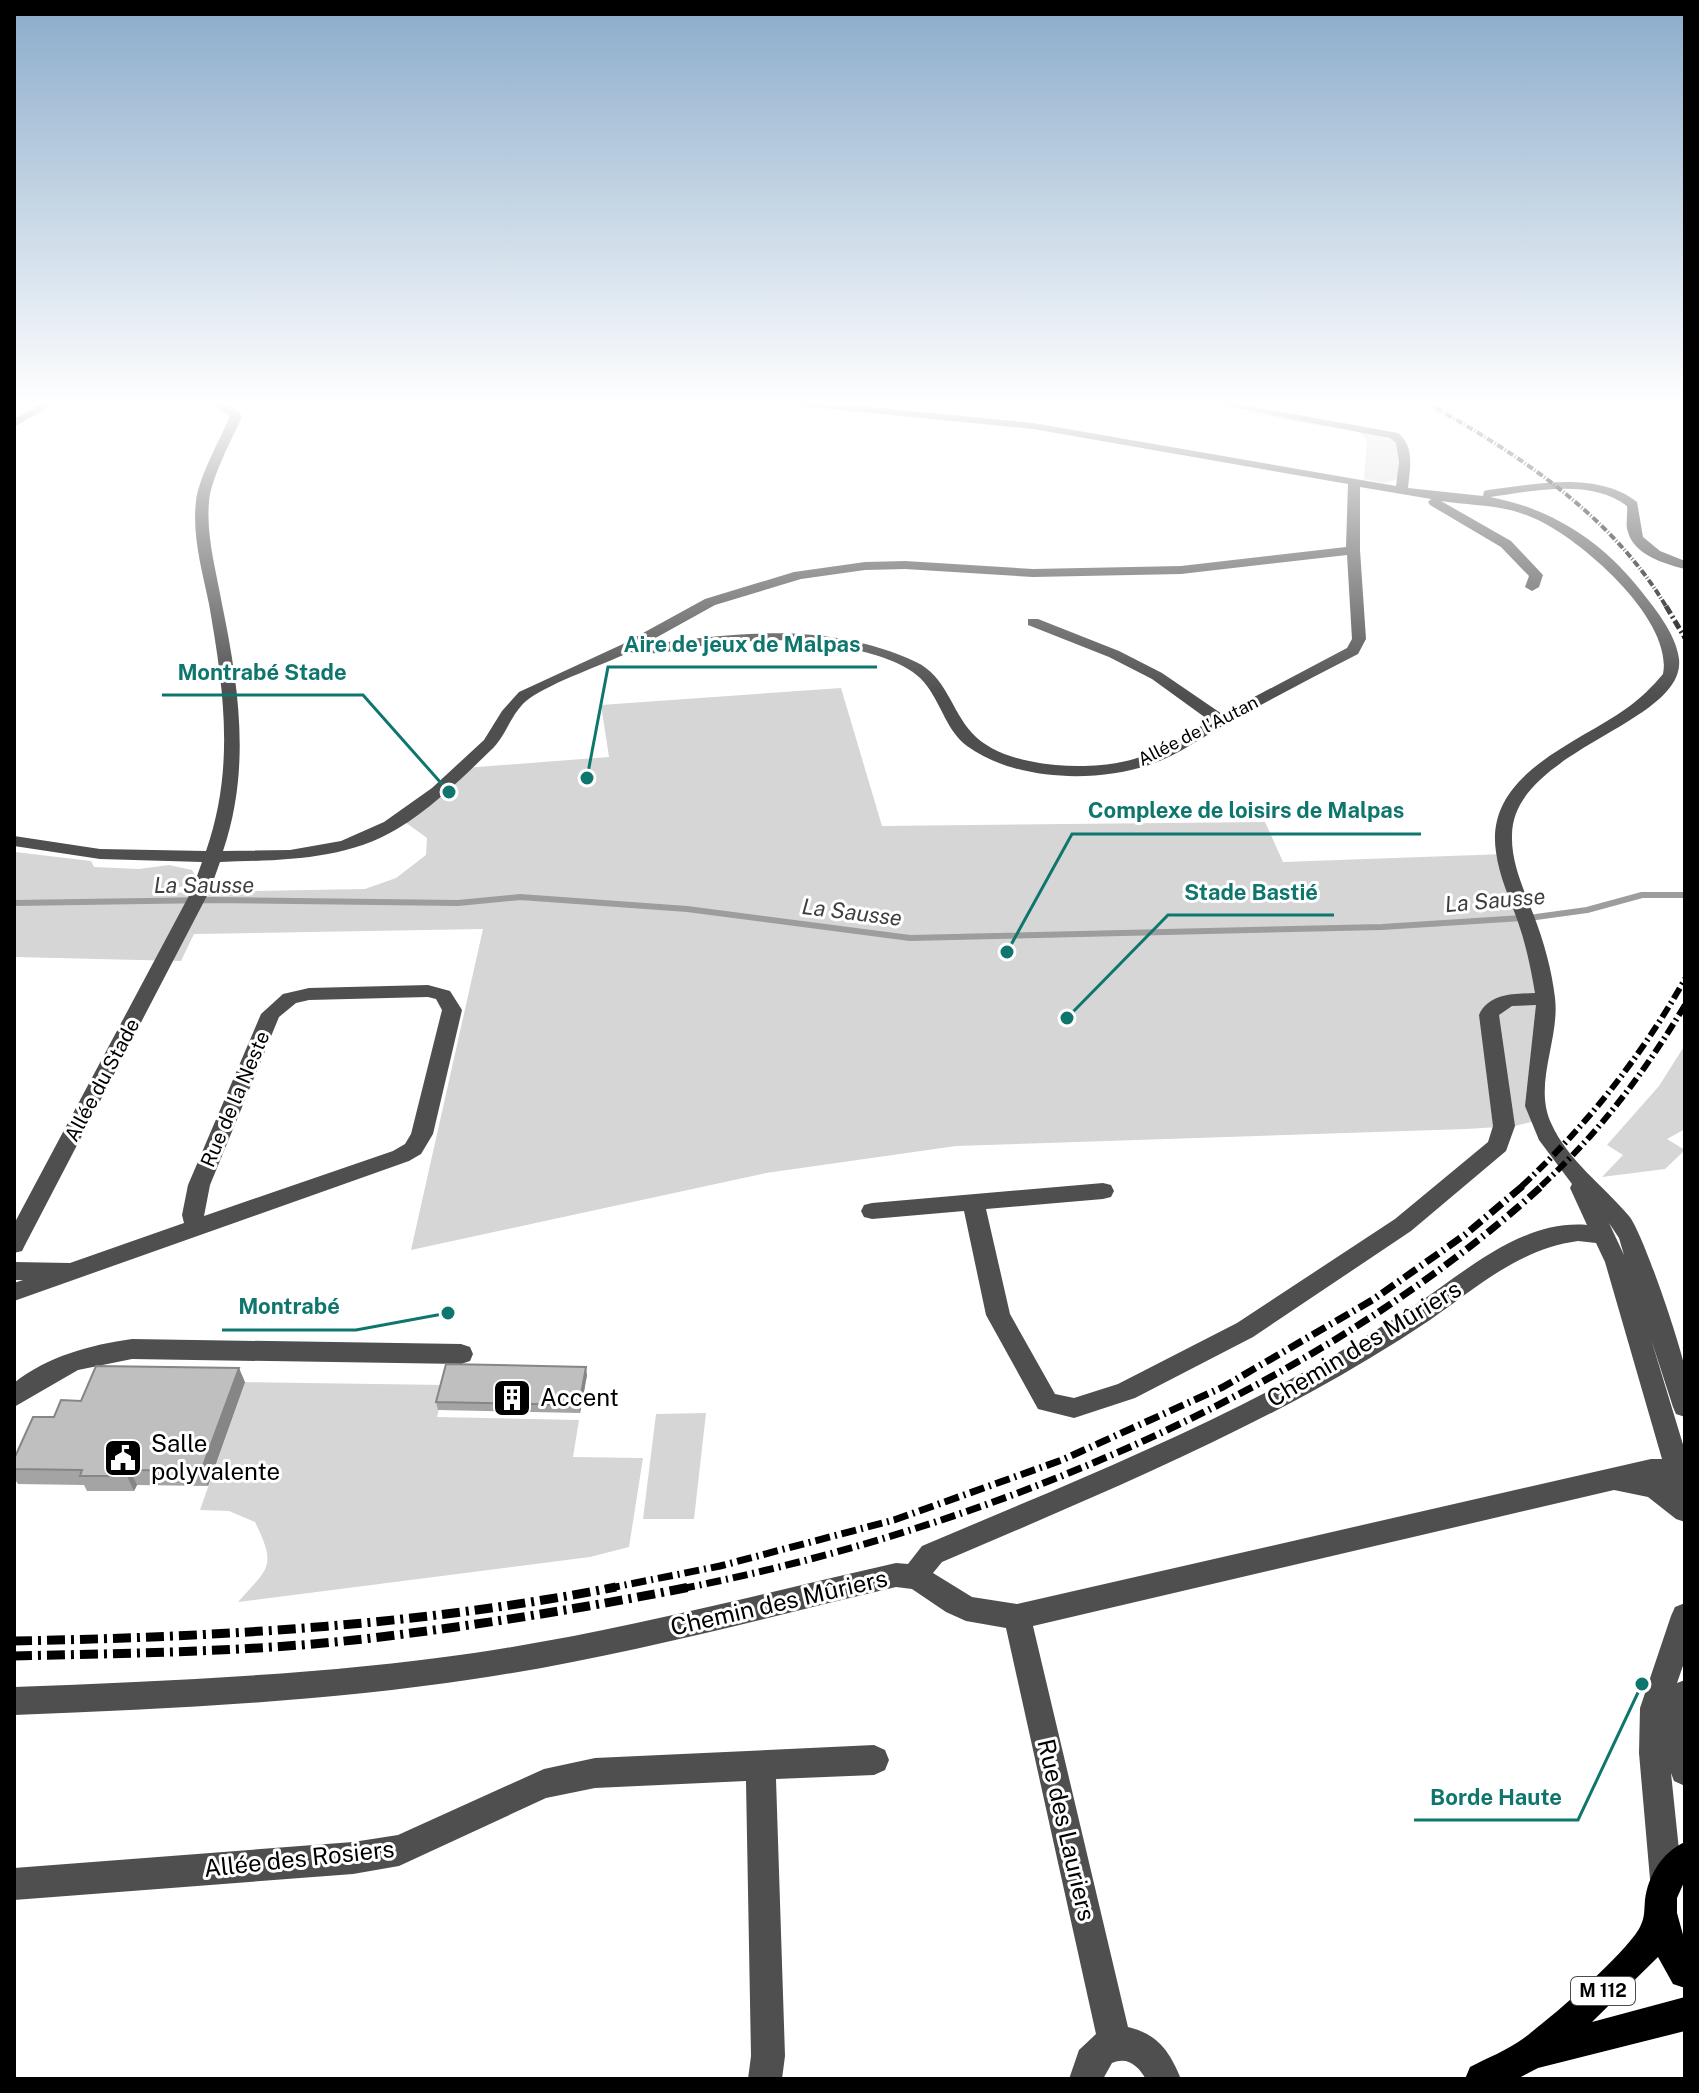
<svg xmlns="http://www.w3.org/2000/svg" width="1699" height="2093" font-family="'Public Sans',sans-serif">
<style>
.green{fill:#d6d6d6}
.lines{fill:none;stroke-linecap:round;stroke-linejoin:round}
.stream{stroke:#9d9d9d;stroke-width:6}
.minor{fill:#4f4f4f;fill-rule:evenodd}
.major{fill:#000;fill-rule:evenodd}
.rail-far4{stroke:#000;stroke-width:4;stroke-dasharray:7 2 1 2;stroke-linecap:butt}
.rail-far3{stroke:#000;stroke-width:5;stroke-dasharray:9 3 2 3;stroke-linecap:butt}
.rail-far2{stroke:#000;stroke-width:6;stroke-dasharray:12 4 2 4;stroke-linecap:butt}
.rail-far1{stroke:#000;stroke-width:7;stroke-dasharray:15 5 2 5;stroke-linecap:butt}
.rail{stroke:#000;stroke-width:9;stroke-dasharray:18 6 3 6;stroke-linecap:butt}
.wall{fill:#a4a4a4}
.shaded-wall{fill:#868686}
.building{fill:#bfbfbf;stroke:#868686;stroke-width:2}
.labels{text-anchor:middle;stroke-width:6;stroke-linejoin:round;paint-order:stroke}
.far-street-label{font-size:18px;fill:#000;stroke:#fff}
.shield{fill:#fff;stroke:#4c4c4c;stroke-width:2}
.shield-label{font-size:18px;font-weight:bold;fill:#000}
.street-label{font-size:20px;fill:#000;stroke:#fff}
.water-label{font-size:22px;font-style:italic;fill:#3e3e3e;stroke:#fff}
.near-street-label{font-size:24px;fill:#000;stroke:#fff}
.near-poi-label{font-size:24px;fill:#000;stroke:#fff;text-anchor:start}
.leader{fill:none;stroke:#0f766e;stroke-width:3}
.callout-dot{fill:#0f766e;stroke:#fff;stroke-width:3}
.callout-label{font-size:22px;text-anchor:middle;font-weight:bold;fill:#0f766e;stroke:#fff;stroke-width:6;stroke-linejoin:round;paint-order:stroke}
</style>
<rect width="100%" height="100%" fill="#fff"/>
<g class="green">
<path d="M1178,402l204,31 17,10 -1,36 -14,4 -20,-4 3,-39 -9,-8z"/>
<path d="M841,688l41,138 383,-4 18,40 222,-8 36,117 -2,149 -24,6 -49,3 -510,17 -190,27 -355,77 72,-321 -289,5 -13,27 -167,-4 1,-105 76,9 3,6 45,2 30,-4 23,5 3,5 -4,12h-23l-12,6 209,-4 31,-11 30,-23 1,-17 -26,-19 63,-51 145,-11 -8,-52z"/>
<path d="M1685,1045v84l-18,10 18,11 -20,19 -63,8 21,-22 -16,-10 52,-59z"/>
<path d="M245,1382l200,3 -8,32 142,3 -6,37 70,1 -14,89 -39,10 -352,45c31,-35 39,-35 17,-80l-26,-11 -29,-1z"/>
<path d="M706,1413l-12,106h-51l13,-105z"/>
</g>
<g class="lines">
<path class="stream" d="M14,903l198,-3 246,3 62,-6 167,12 223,29 472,-11 154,-10 51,-7 55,-15h43"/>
<g class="minor">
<path d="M44,402h14l-44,25v-8z"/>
<path d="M210,402c14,0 23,2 32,14 -10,24 -31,61 -33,86 -3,34 7,68 13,102 17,83 29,165 1,247l67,-1 51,-9 43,-19 48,-34 52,-48 18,-29 17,-19 104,-48 82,-45 89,-27 71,-10 40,-1 128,8 148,-3 165,-19 2,-63 -315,-55 -243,-24 -5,-3h37l211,21 363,63 3,-24 -3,-19 -6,-5 -187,-36h24l171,31c17,14 12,34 10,55l75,8 1,-5 4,-1c48,-6 109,-19 149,12l6,35 17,14 25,10v8c-20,-5 -51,-14 -57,-37 -3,-8 0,-17 -1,-26 -36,-28 -95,-15 -137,-9 59,11 109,42 147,89 16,20 39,47 42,73 7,65 -166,90 -167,176 -1,28 12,55 22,81 10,26 18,55 21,82 5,41 -22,86 -4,125 17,38 52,62 78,93 14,17 51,127 56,153 3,15 0,33 0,48l-9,-3 -3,-7 -22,-68 34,112v71l-9,-3 -28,-22 -34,-7 -581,136 95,401c30,7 42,25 53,52h-35c-8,-13 -18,-23 -34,-16l-9,16h-34l10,-29 17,-16 -90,-406 -40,-7 -20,-9 -34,-23 -16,-2c-140,33 -279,71 -422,92 -152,23 -306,30 -460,36v-28c154,-6 307,-12 460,-34 142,-21 282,-58 422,-90l12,1 14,-18c172,-73 348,-142 502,-247 48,-33 101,-79 163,-74l-17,-37 2,-4 -33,-44 -14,-34 11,-101 -24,1 -13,9 16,111 -9,25 -95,80 -158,106 -118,61 -61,20 -36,-9 -52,-94 -22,-104 -92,8 -8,-2 -3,-6 3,-6 8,-2 231,-20 8,2 3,6 -3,6 -8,2 -117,10 24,105 45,80 19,4 44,-14 119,-61 158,-104 93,-77 5,-16 -14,-111c10,-22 35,-21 56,-22 -4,-24 -9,-48 -17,-71 -8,-23 -19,-46 -22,-70 -12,-78 81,-108 131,-144 14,-10 25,-21 36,-34 11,-55 -86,-139 -132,-157 -30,-13 -59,-11 -90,-16l70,40 32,34 -4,12 -7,4 -7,-4 4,-11 -28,-29 -71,-42 -2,-3 3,-3 -71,-12v63l6,89 -8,15c-45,23 -90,47 -134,71 -24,14 -48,31 -75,40 -54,18 -134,16 -182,-19 -20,-15 -25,-40 -40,-60 -15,-22 -50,-31 -74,-37 -47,-13 -98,-9 -145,-4 -25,3 -54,12 -78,7 -28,13 -77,30 -100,46 -19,13 -23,38 -40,53 -29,28 -58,57 -93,78 -53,32 -118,31 -177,33l-10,28 -185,355 -3,6 -8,2v-29l178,-334 10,-28 -102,-3 -86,-13v-10l86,13 106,2c29,-83 18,-161 3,-247 -7,-34 -17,-68 -13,-103 3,-25 24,-61 34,-85zM1347,555l5,84 -5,9 -125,66 -60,-41 -43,-22 -81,-32h-10v6l81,32 43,22 58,42c-24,13 -48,30 -76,38 -43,13 -130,10 -162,-26 -21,-23 -26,-57 -56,-71 -88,-41 -182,-30 -275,-16l74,-41 86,-26 64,-9 40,-1 128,8 148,-3zM1609,1223l10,15 5,17zM1578,1241l18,2 9,19 57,197h-11l-634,145 -45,-7 -39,-24 9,-11c124,-53 249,-105 369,-170 40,-22 80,-46 119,-72 47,-33 89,-71 148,-79z"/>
<path d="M428,985l22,6 12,19 -29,124 -12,20 -12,7 -395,140v-18l9,-3h-9v-18l56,1 114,-40 -2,-8 6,-30 73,-171 22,-20 26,-6zM428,997l8,2 6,11 -31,124 -6,10 -12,7 -189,65 6,-31 69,-168 17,-14 13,-3z"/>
<path d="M132,1339l329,5 9,3 3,7 -3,7 -9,3 -329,-5 -54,11 -64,37v-24c34,-27 76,-38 118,-44z"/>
<path d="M1685,1603v57l-8,23 8,-3v106l-11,-5 -3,-8 11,106 -5,11 -11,5 -11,-5 -5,-11 -11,-126 1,-45 31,-92 4,-9z"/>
<path d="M874,1745l11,5 4,10 -4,10 -11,5 -98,4 9,277 -3,23h-34l3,-23 -5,-275 -151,7 -49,10 -147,68 -46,8 -339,26v-32l339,-26 45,-7 146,-66 51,-11z"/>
</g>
<path class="major" d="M1685,1842v38l-8,18v15l8,29v46l-12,-4 -15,-27 -66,65 93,-25v34l-147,37 -21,11h-52l5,-12c17,-9 38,-17 54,-29 29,-22 97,-80 115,-109 6,-11 5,-17 6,-29 3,-24 17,-48 40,-58z"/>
<path class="rail-far4" d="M1425,402c92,51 187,113 242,206"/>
<path class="rail-far3" d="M1666,606l19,32"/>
<g class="rail-far2">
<path d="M1522,1186c66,-62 119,-129 163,-207"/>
<path d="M1541,1186c58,-53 104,-114 144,-181"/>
</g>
<g class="rail-far1">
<path d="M605,1589l115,-23 174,-46 168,-60 161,-73 151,-88 92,-65 59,-50"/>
<path d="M680,1589c301,-59 636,-196 864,-405"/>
</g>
<g class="rail">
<path d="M14,1641c202,-4 403,-15 602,-54"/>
<path d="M14,1656c119,-3 240,-4 358,-18 107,-13 213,-30 318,-51"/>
</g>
</g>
<g class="wall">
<path d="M587,1375l-7,38 -142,-3 -2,-8z"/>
<path d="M245,1382l-37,104 -71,-1 -3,6h-47l-3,-6 -66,-1 -4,-6v-19l40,-42 27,-16z"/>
</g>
<g class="shaded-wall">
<path d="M586,1367l1,8 -7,38 -1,-8z"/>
<path d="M239,1368l6,14 -37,104 -7,-15z"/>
<path d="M130,1470l7,15 -3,6 -7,-15z"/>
</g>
<g class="building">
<path d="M446,1364l140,3 -7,38 -143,-3z"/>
<path d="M96,1366l143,2 -38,103 -71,-1 -3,6h-47l2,-6 -68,-1v-10l19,-42h21l7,-17 20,1z"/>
</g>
<linearGradient id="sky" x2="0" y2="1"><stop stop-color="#8aabca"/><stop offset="0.58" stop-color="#fff"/><stop offset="1" stop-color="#fff" stop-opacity="0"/></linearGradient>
<rect width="1699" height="695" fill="url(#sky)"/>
<defs>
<symbol id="building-square" viewBox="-11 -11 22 22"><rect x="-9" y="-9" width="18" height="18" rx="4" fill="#000" stroke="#fff"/><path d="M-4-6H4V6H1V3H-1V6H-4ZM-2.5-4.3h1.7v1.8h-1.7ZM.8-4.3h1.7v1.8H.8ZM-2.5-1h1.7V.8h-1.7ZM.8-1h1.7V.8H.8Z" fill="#fff"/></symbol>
<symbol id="civic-square" viewBox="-11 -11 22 22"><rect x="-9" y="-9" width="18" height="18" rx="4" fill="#000" stroke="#fff"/><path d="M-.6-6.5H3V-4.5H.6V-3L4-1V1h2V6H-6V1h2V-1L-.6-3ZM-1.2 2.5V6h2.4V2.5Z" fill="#fff"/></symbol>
</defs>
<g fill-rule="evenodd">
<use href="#building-square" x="490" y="1376" width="44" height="44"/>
<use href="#civic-square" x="101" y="1436" width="44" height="44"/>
</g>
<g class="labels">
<g class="far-street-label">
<text transform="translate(1198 731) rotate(-27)" y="6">Allée de l'Autan</text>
</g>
<rect class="shield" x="1571" y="1977" width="64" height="28" rx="6"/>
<g class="shield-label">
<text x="1603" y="1997">M 112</text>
</g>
<g class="street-label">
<text transform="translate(102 1080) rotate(-62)" y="7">Allée du Stade</text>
<text transform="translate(235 1099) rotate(-67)" y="7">Rue de la Neste</text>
</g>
<g class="water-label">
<text x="204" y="893">La Sausse</text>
<text transform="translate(1495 900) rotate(-5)" y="8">La Sausse</text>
<text transform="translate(852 912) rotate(7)" y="8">La Sausse</text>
</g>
<g class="near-street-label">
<text transform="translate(1364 1344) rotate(-31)" y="8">Chemin des Mûriers</text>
<text transform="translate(779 1603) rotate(-13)" y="8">Chemin des Mûriers</text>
<text transform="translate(1066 1830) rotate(77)" y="8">Rue des Lauriers</text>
<text transform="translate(299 1859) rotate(-6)" y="8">Allée des Rosiers</text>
</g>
<g class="near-poi-label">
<text x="540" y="1406">Accent</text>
<text x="151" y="1452">Salle<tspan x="151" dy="28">polyvalente</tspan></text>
</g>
</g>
<path class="leader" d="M587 778L608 667H877M449 792L363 695H162M1007 952L1072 834H1421M1067 1018L1168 915H1334M448 1313L356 1330H222M1642 1684L1578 1820H1414"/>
<g class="callout-dot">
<circle cx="587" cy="778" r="8"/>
<circle cx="449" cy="792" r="8"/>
<circle cx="1007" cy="952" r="8"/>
<circle cx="1067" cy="1018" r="8"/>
<circle cx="448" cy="1313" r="8"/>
<circle cx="1642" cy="1684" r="8"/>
</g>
<g class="callout-label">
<text x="742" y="652">Aire de jeux de Malpas</text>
<text x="262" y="680">Montrabé Stade</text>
<text x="1246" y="818">Complexe de loisirs de Malpas</text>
<text x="1251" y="900">Stade Bastié</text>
<text x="289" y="1314">Montrabé</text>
<text x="1496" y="1805">Borde Haute</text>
</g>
<rect width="1699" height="2093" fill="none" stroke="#000000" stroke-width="32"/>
</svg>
